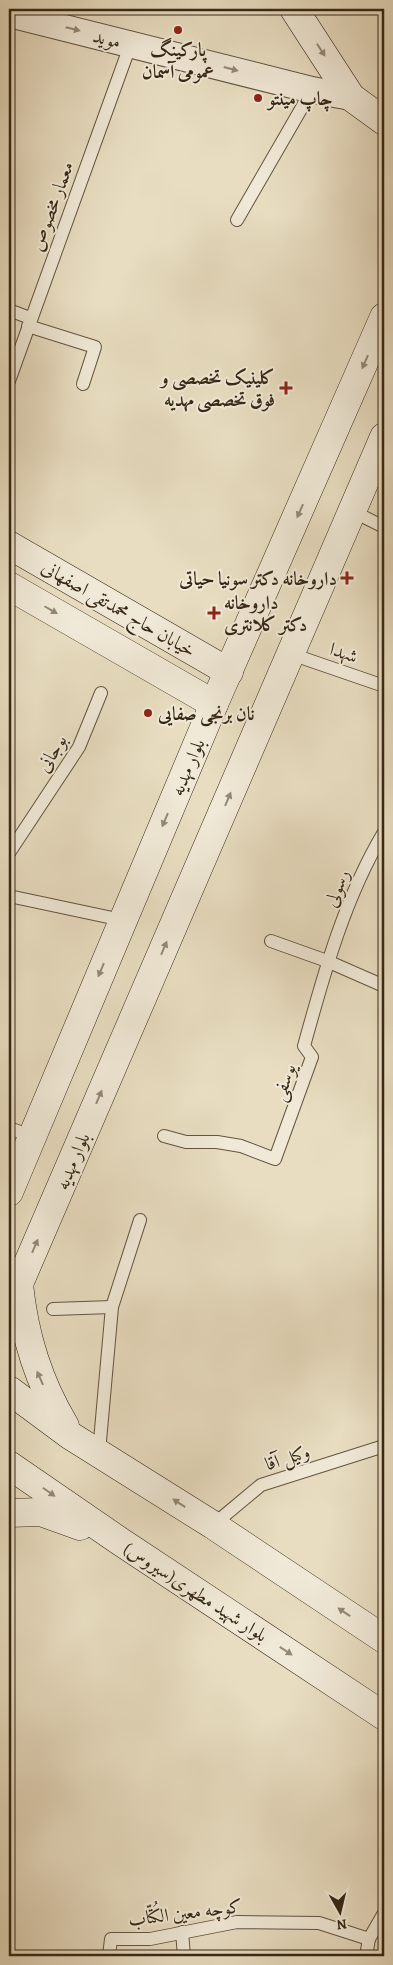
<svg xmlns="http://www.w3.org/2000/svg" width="393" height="1965" font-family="Alegreya,Amiri,serif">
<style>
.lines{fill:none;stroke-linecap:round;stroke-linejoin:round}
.lane-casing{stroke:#625540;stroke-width:14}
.street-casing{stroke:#625540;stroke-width:28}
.secondary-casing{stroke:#362815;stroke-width:29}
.lane{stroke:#f0e9d7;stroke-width:12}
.street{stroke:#f0e9d7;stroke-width:26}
.secondary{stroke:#f0e9d7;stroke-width:28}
.oneway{fill:#938876}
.poi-dot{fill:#8f2418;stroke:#f0e9d7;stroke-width:2}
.labels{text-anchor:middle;stroke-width:4;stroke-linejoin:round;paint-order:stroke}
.street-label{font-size:19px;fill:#362815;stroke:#f0e9d7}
.poi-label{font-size:19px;font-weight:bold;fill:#362815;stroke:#f0e9d7;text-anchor:start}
</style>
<rect width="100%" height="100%" fill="#e8ddc1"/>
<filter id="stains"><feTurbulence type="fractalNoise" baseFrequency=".004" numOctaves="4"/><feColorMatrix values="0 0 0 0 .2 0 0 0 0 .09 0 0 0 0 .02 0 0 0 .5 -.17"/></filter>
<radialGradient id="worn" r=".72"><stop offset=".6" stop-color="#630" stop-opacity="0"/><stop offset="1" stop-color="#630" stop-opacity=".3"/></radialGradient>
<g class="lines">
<defs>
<g id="lane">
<path d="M237,220l75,-130"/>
<path d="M9,310l21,8"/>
<path d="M28,326l67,21 -12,37"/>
<path d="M9,381l122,-338"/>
<path d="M352,511l32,16"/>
<path d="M291,654l93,32"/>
<path d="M9,853l70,-106 22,-54"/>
<path d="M9,896l113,24"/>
<path d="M271,941l56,20 57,25"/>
<path d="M9,1128l22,8"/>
<path d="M164,1136l22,6h31l24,4 34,13 37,-102 -8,-11c20,-73 41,-149 80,-214"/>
<path d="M53,1309l59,-2"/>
<path d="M99,1452l13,-145 28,-87"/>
<path d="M213,1525l48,-40 123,-39"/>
<path d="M182,1932l2,24"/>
<path d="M109,1956l2,-17h39l87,-17 82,1 50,16"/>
<path d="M366,1956l3,-17 15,-26"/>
</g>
<path id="street" d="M9,14l303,76 39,7"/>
<g id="secondary">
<path d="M294,9l57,88 33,24"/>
<path d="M9,545l220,127"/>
<path d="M9,586l205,118"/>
<path d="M9,1192l205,-488 170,-387"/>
<path d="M19,1284c5,52 19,97 46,142"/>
<path d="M9,1307l375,-870"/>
<path d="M9,1390l62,46 142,89 171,114"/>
<path d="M9,1465l112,77 263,174"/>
<path d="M9,1513l32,-1 39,14"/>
</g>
</defs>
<use href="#lane" class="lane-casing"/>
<use href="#street" class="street-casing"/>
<use href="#secondary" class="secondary-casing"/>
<use href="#lane" class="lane"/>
<use href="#street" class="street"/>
<use href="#secondary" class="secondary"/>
</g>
<defs><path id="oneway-solid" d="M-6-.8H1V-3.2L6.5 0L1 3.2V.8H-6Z" transform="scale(1.25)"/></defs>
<g class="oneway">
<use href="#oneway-solid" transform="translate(73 29) rotate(14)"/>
<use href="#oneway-solid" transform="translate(321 50) rotate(57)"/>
<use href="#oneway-solid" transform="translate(231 69) rotate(15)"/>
<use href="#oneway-solid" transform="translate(365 362) rotate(114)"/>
<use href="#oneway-solid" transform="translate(300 511) rotate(114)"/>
<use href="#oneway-solid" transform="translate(51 610) rotate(30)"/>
<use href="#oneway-solid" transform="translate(228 799) rotate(-67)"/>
<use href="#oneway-solid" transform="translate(165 820) rotate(113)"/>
<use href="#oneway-solid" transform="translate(164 948) rotate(-67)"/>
<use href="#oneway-solid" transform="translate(101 970) rotate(113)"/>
<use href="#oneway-solid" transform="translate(99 1097) rotate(-67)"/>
<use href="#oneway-solid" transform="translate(35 1246) rotate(-67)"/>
<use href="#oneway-solid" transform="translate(40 1378) rotate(-114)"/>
<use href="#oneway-solid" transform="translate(49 1492) rotate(35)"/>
<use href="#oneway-solid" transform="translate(179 1503) rotate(-147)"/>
<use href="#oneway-solid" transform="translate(344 1612) rotate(-146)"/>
<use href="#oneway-solid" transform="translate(286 1651) rotate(33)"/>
</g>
<g class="poi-dot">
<circle cx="178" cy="30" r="5"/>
<circle cx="258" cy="98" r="5"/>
<path d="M283.5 380.5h5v5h5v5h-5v5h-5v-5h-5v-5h5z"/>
<path d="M344.5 570.5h5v5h5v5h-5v5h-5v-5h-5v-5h5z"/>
<path d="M211.5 605.5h5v5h5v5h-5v5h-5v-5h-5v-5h5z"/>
<circle cx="148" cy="713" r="5"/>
</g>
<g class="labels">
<g class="street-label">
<text transform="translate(107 38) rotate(14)" y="7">موید</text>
<text transform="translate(51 206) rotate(-70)" y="7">معمار مخصوص</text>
<text transform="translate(119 608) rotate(30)" y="7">خیابان حاج محمدتقی اصفهانی</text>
<text transform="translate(344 652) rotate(19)" y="7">شهدا</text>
<text transform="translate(51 753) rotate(-59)" y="7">بوجانی</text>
<text transform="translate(187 767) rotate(-67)" y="7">بلوار مهدیه</text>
<text transform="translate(336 888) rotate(-68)" y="7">رسولی</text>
<text transform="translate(283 1082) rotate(-70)" y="7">یوسفی</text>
<text transform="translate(72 1161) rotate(-67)" y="7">بلوار مهدیه</text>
<text transform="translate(287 1457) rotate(-18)" y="7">وکیل آقا</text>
<text transform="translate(196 1591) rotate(33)" y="7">بلوار شهید مطهری(سیروس)</text>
<text transform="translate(185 1912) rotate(-7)" y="7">کوچه معین الکُتّاب</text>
</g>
<g class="poi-label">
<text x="178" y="56" text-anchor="middle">پارکینگ<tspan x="178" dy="22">عمومی آسمان</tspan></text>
<text x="268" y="105">چاپ مینتو</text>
<text x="275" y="384" text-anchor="end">کلینیک تخصصی و<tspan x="275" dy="22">فوق تخصصی مهدیه</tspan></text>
<text x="337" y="585" text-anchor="end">داروخانه دکتر سونیا حیاتی</text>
<text x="224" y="609">داروخانه<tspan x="224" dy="22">دکتر کلانتری</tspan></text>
<text x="158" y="720">نان برنجی صفایی</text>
</g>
</g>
<rect width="393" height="1965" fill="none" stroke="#e8ddc1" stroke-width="30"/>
<rect x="10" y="10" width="373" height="1945" fill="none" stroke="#362815" stroke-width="2.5"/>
<rect x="15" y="15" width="363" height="1935" fill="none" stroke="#362815"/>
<g transform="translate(340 1912) rotate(172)" stroke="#f0e9d7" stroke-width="4" paint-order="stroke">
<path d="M0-4L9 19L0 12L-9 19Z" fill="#362815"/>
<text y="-8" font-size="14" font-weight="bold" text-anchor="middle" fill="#362815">N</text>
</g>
<rect width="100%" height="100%" filter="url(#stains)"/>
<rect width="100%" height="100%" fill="url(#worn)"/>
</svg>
